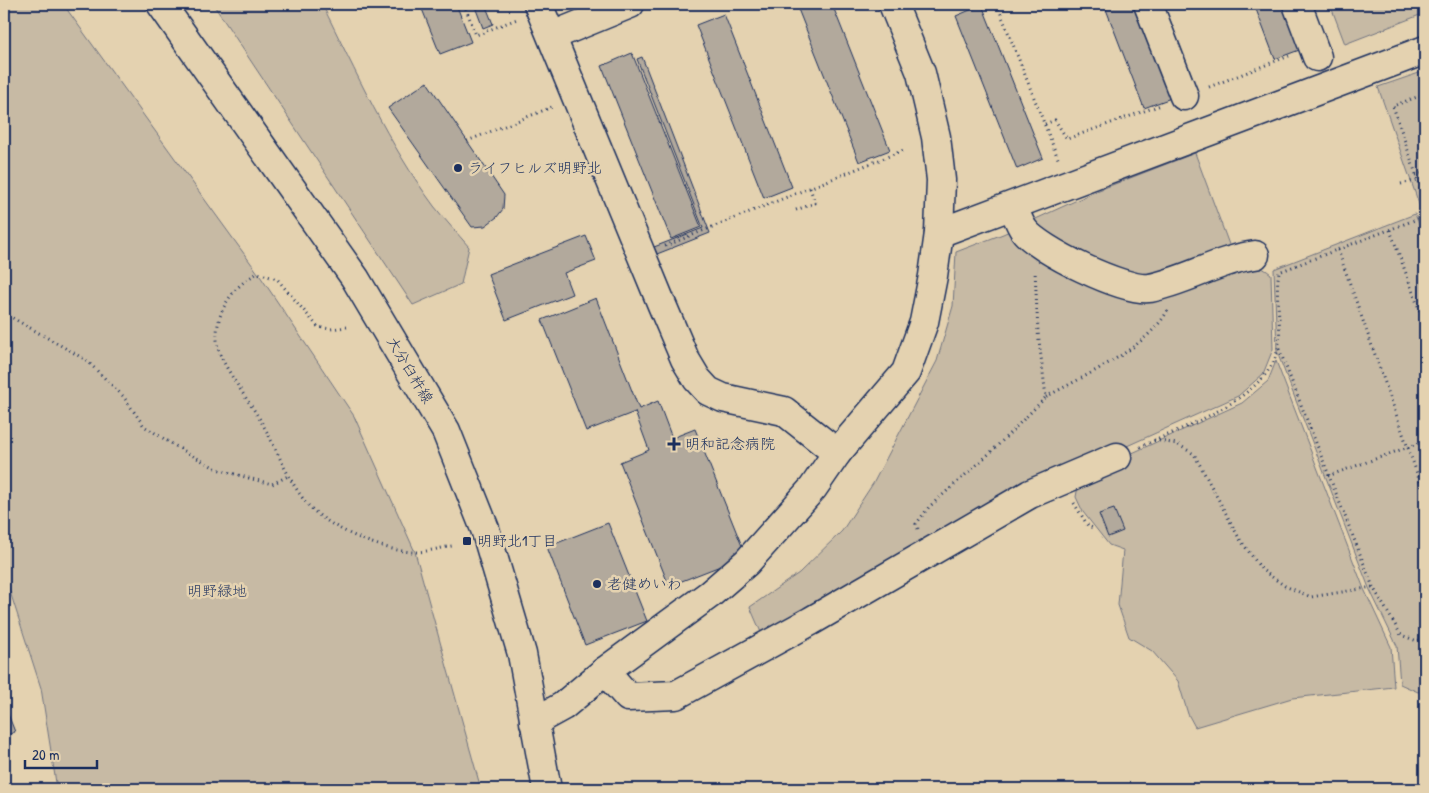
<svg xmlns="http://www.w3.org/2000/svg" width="1429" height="793" font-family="'Patrick Hand','Klee One',sans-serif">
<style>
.green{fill:#c7baa4;stroke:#717481}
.building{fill:#b2a99c;stroke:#1b2f5e}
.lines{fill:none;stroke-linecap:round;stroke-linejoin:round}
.minor-casing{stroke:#1b2f5e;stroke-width:31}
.major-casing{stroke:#1b2f5e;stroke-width:31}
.path{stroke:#1b2f5e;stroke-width:3;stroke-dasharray:1 4;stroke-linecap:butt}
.minor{stroke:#e4d2b0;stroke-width:28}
.major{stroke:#e4d2b0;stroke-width:28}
.poi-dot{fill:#1b2f5e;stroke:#e4d2b0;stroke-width:2}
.labels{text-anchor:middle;stroke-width:5;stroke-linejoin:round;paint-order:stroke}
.poi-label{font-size:15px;fill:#1b2f5e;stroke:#e4d2b0;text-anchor:start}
.street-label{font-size:15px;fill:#1b2f5e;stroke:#e4d2b0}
.park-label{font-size:15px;fill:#2c3d65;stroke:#e4d2b0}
</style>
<rect width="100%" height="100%" fill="#e4d2b0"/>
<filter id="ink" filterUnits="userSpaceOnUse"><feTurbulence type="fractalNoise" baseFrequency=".02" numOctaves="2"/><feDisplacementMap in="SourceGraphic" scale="10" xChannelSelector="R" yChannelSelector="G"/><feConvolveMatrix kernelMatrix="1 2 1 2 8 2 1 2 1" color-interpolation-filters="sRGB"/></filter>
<g filter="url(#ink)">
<g class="green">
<path d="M4,4h59l195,269 96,143 61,136 66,237h-424l-16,-101 -37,-115z"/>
<path d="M213,4h109c34,68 66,140 112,202 11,14 23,27 35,41l-8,37 -48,21z"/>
<path d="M1330,4h95v9l-80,31z"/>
<path d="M1425,71v150l-47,-134z"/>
<path d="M1195,153l39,105c13,6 27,7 37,16l2,75 -10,25 -25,22 -211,95 -264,146 -13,-30 49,-34 43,-42 32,-49 63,-121 16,-55 3,-54 47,-18 96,-44z"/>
<path d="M1415,214l10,26v449l-7,3 -18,-8 -3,-38 -28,-58 -92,-236 -3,-83z"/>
<path d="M1276,361l88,228 27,58 3,40 -102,11 -97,29 -7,-13 -10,-33 -26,-30 -23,-14 -11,-32 5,-55 -14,-5 -26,-33 -7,-15 2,-11 6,-11 158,-72 26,-22z"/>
</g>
<g class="building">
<path d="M420,4h36l15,38 -31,12z"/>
<path d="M474,4h11l8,20 -10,4z"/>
<path d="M796,4h36l58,146 -31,12z"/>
<path d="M1104,4h30l37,94 -27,10z"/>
<path d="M1254,4h30l18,45 -27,10z"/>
<path d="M982,5l61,153 -26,11 -61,-153z"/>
<path d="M724,14l68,173 -28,11 -68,-173z"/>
<path d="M632,53l69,174 -30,12 -69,-173z"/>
<path d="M642,57l68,176 -53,21 -3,-7 49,-19 -66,-169z"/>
<path d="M427,82l77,113 -1,14 -6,8 -12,9 -13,1 -84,-119z"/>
<path d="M586,236l10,25 -32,12 8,21 -66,26 -18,-46z"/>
<path d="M596,298l43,111 19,-8 14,37 23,-9 51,127 -77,30 -49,-124 29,-12 -14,-38 -49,19 -44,-111z"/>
<path d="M1114,509l9,22 -15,6 -9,-23z"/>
<path d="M608,523l39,98 -62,24 -38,-98z"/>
<path d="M4,704l11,28 -11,4z"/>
</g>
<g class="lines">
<defs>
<g id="minor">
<path d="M538,4l124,301 23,54 12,20 11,12 15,7 61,13 53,42"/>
<path d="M1148,4l36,92"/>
<path d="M1297,4l20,53"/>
<path d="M552,36l78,-32"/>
<path d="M1013,206c3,7 6,17 11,24 14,20 101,62 126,58 36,-7 68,-28 105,-33"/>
<path d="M939,233l486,-183"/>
<path d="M605,671l23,26 48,-2 135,-74 219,-127 87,-37"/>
<path d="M534,722l29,-16 42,-35 105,-77 37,-32 66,-74 24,-35 69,-81 18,-50 9,-46 6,-43 2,-53 -5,-43 -15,-64 -28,-69"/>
</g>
<path id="major" d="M161,4l194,274 91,153 39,98 37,125 25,135"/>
</defs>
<use href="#minor" class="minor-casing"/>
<use href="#major" class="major-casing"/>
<g class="path">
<path d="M464,4l12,31 41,-16"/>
<path d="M997,4l62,157"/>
<path d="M1209,87l80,-31"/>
<path d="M1425,94l-32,12 32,95"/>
<path d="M1045,124l10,-4 12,19 94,-34"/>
<path d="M467,141l85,-34"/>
<path d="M1416,175l9,-2"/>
<path d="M1401,184l17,-4"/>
<path d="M796,210l19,-7 -5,-15"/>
<path d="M1390,230l35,95"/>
<path d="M665,246l239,-96"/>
<path d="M1338,250l87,246"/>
<path d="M4,313l82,47 37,36 21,30 33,21 40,22 35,10 20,5 16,-8"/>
<path d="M347,327l-16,2 -13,-2 -41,-48 -19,-6c-27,13 -46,44 -40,75 4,18 34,57 44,75 15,26 24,53 42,77 18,26 79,52 111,52 12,0 25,-4 37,-6"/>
<path d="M1279,349l94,238 28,48 16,6 8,-3"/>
<path d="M1046,397c39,-22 101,-48 122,-87"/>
<path d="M1154,440l23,4 17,10 45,84 23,32 23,16 26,11 62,-10"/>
<path d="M1140,447c43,-20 129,-49 138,-99 5,-22 -4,-51 1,-76l146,-56"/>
<path d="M1328,476l97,-35"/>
<path d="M1074,503l14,23 7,3"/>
<path d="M918,529l-2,-5 13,-17 62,-55 55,-55 -8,-65 -3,-61"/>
</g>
<use href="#minor" class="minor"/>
<use href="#major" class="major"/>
</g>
</g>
<g class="poi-dot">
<circle cx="458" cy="168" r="5"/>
<path d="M671.5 436.5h5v5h5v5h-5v5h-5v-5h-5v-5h5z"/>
<rect x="462" y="536" width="10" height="10" rx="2.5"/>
<circle cx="597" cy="584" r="5"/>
</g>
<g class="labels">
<g class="poi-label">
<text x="468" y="173">ライフヒルズ明野北</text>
<text x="685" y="449">明和記念病院</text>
<text x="477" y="546">明野北1丁目</text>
<text x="607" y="589">老健めいわ</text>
</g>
<g class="street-label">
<text transform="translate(410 370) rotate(59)" y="5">大分臼杵線</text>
</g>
<g class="park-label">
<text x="217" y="596">明野緑地</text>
</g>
</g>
<rect width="1429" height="793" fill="none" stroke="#e4d2b0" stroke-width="20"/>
<rect x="10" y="10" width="1409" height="773" fill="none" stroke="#1b2f5e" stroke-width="2" filter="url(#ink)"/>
<path d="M25 760v8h72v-8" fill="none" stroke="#1b2f5e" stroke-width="2.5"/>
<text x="32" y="760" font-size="15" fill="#1b2f5e" stroke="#e4d2b0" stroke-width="4" paint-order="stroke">20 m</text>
</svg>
